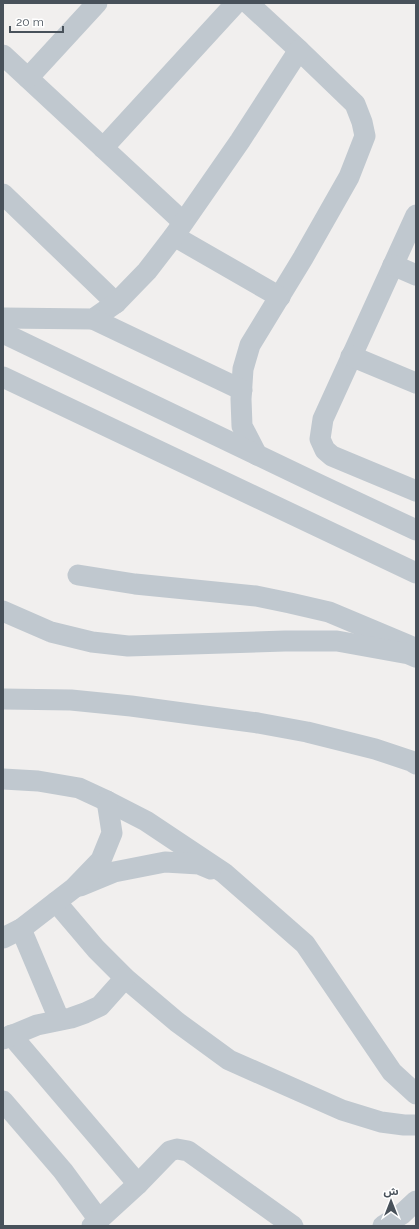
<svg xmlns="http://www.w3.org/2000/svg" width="419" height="1229" font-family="Raleway,'Noto Sans Arabic',sans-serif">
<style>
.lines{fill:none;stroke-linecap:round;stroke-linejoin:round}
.minor{stroke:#c0c8cf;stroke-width:21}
</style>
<rect width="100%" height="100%" fill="#f1efee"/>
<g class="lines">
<g class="minor">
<path d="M248,3l51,47 56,54 7,18 3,14 -16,41 -46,81 -53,87 -7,24 -2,30 1,27 15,29"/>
<path d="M3,55l180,167"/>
<path d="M28,78l69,-75"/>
<path d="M103,148l133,-145"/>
<path d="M3,194l113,109"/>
<path d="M416,215l-93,204 -3,20 5,11 7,6 84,35"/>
<path d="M174,236l106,61"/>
<path d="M393,265l23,10"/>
<path d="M3,318l90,1 23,-16 31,-32 27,-35 66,-95 59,-91"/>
<path d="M93,319l149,71"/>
<path d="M3,333l317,152 96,45"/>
<path d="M351,356l65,27"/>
<path d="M3,377l413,196"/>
<path d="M78,575l57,9 121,12 34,7 39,9 81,34"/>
<path d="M3,611l48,21 41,10 36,4 157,-5h52l72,13 7,3"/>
<path d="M3,699l68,1 60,6 127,17 49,9 68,17 36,12 5,3"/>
<path d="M3,779l35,2 41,7 28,13 39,20 78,52 81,71 87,128 24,22"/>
<path d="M80,886l34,-14 51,-10 34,2 12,5"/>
<path d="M56,902l40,47 29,29 52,44 52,38 113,50 39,12 23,3h12"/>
<path d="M21,929l38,90"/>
<path d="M3,938l18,-9 53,-41 27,-28 11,-27 -5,-32"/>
<path d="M11,1035l127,149"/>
<path d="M3,1039l34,-14 34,-7 14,-5 15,-7 25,-28"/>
<path d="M3,1101l60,70 36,49"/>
<path d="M92,1226l46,-42 32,-33 7,-2 11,2 105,75"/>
<path d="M383,1226l19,-12 14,-13"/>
</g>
</g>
<rect width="419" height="1229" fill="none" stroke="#48515a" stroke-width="8"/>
<g transform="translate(391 1201)" stroke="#ffffff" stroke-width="3" paint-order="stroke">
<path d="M0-3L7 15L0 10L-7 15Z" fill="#48515a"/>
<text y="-6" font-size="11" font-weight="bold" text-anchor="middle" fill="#48515a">ش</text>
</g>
<path d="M10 26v6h53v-6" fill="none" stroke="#48515a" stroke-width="2"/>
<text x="16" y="26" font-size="12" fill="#48515a" stroke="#ffffff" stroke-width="3" paint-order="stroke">20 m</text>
</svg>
